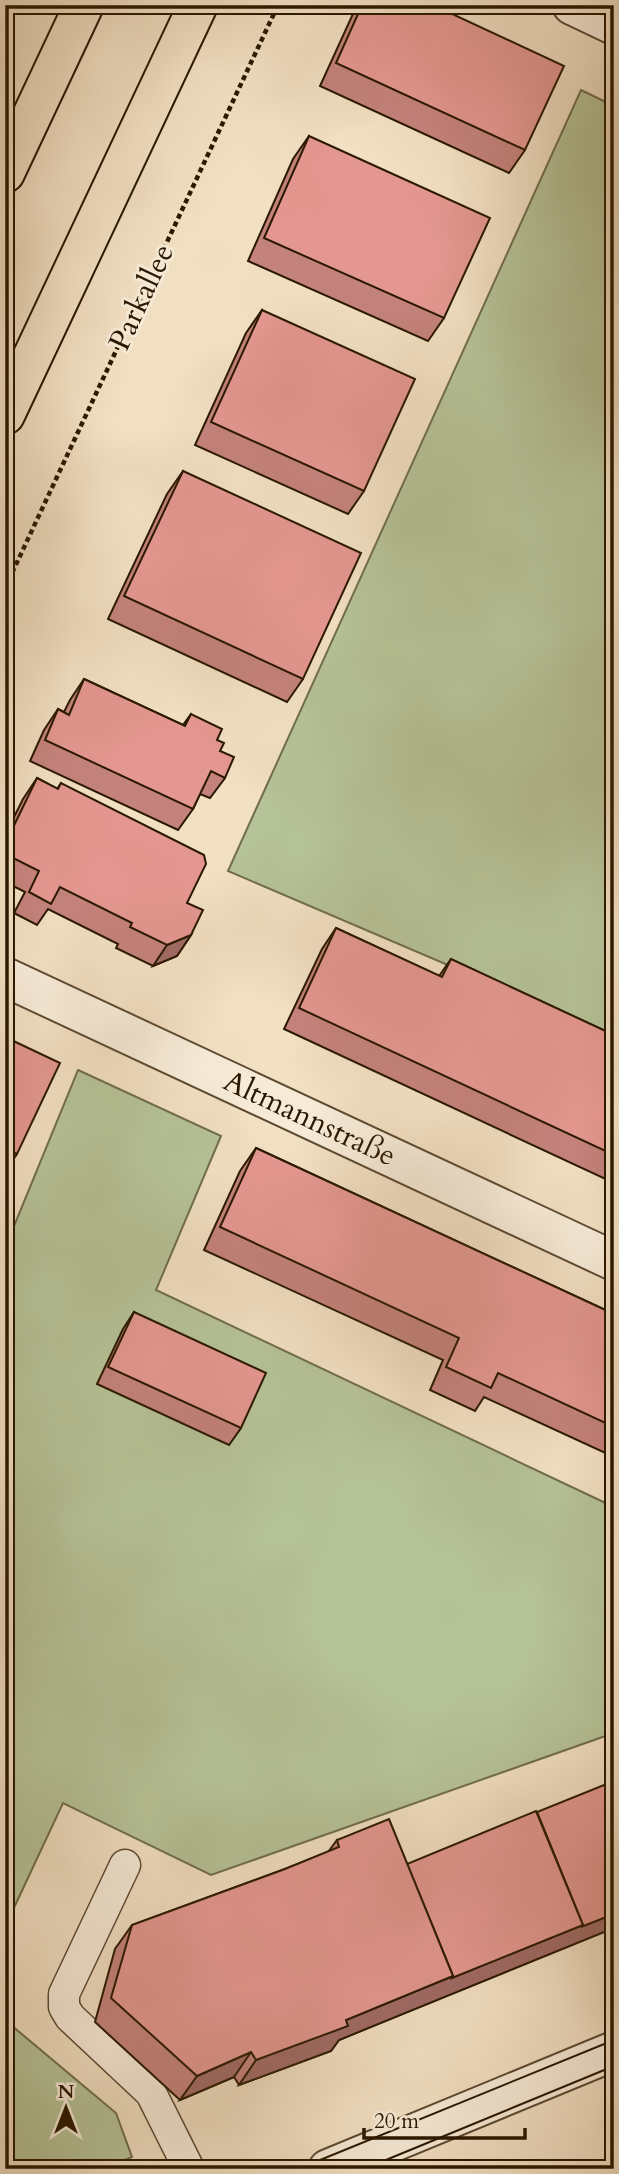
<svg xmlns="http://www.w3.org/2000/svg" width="619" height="2174" font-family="Cardo,serif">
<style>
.green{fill:#b6c398;stroke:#706e4c;stroke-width:2}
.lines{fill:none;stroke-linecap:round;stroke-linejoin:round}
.service-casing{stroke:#5c4a31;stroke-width:33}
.minor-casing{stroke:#5c4a31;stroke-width:42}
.primary-casing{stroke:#2a1800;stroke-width:42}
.path{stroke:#2a1800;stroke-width:4.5;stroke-dasharray:5 3.5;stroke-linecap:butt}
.service{stroke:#f7ebd8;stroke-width:30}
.minor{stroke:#f7ebd8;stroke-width:38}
.primary{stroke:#f2e0c3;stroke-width:38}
.tram{stroke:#2a1800;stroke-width:2}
.wall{fill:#c4827c;stroke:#2a1800;stroke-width:2}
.shaded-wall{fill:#a06a65;stroke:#2a1800;stroke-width:2}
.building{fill:#e49790;stroke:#2a1800;stroke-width:2}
.labels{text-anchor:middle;stroke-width:6;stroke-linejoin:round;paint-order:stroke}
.street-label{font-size:30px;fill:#2a1800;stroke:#f7ebd8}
</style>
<rect width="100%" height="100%" fill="#f2e0c3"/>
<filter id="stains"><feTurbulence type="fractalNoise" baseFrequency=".00286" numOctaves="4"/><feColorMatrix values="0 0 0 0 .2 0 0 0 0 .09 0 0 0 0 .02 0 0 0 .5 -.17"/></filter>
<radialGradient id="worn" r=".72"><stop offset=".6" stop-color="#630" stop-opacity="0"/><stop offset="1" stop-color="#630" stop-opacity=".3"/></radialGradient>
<g class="green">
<path d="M581,90l33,16v930l-386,-165z"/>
<path d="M78,1070l143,66 -65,154 458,217v226l-403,142 -148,-72 -58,124v-679z"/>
<path d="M5,2020l111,93 16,44 -29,12h-98z"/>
</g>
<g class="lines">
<defs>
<path id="service" d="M125,1865l-61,129v13l6,10 81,76 38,76"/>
<g id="minor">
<path d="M572,5l42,20"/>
<path d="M5,977l609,284"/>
<path d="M328,2169l286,-118"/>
</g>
<g id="primary">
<path d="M5,173l79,-168"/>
<path d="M5,415l193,-410"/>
</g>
</defs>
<use href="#service" class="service-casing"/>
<use href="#minor" class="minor-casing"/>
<use href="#primary" class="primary-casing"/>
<path class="path" d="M5,588l273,-583"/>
<use href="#service" class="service"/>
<use href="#minor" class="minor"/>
<use href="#primary" class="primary"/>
<g class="tram">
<path d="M298,2169l316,-129"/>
<path d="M364,2169l250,-103"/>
</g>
</g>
<g class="wall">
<path d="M357,5h76l92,145 -16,23 -189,-87z"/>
<path d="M309,136l135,182 -16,23 -180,-80 45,-102z"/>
<path d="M262,310l102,181 -16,23 -153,-69 51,-112z"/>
<path d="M183,471l120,208 -16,23 -179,-83 59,-125z"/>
<path d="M84,679l99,46 8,-11 26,26 8,38 -15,20 -10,-4 -7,15 -15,21 -148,-69 14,-31 14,-21 6,3 6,-12z"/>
<path d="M37,778l20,11 4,-6 126,120 4,32 -14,21 -24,10 -37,-18 2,-4 -70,-35 -11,16 -23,-12 11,-21 -20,-10v-47l18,-36z"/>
<path d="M336,928l103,48 12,-17 163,76v148l-330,-154 38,-80z"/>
<path d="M5,1037l12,117 -12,17z"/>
<path d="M256,1148l358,166v143l-130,-60 -9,14 -45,-21 13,-30 -239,-110 36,-79z"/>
<path d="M134,1312l107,116 -12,17 -132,-61 26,-55z"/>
<path d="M337,1840l99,160 -97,40 -8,11 -92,34 -5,-8 -54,23 -85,-78 20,-73 17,-24 153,-56 43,-17z"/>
</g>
<g class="shaded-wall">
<path d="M191,935l-14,21 -24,10 14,-21z"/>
<path d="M614,1914v14l-275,112 -8,11 -92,34 17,-25 90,-40 107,-44 130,-51z"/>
<path d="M251,2052l-17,25 -54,23 17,-24z"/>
</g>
<g class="building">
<path d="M362,5h71l131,61 -39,84 -189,-87z"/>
<path d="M309,136l181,82 -46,100 -180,-80z"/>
<path d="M262,310l153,69 -51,112 -153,-69z"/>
<path d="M183,471l178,82 -58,126 -179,-83z"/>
<path d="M84,679l101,47 6,-12 31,15 -5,11 7,3 -4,8 14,6 -9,21 -14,-7 -18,38 -148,-69 13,-31 11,6z"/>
<path d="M37,778l21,11 3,-6 143,72 2,9 -19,39 16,7 -12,25 -24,10 -37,-18 2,-4 -72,-36 -9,17 -22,-12 10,-21 -34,-17v-10z"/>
<path d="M336,928l106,49 9,-18 163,76v120l-315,-147z"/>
<path d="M5,1037l55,26 -43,91 -12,-6z"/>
<path d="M256,1148l358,166v113l-116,-54 -7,15 -45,-21 13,-29 -239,-111z"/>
<path d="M134,1312l132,61 -25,55 -133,-61z"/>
<path d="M614,1781v133l-33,13 2,-2 -46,-113z"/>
<path d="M536,1811l47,114 -131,53 1,-2 -46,-112z"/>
<path d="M389,1819l64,157 -107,44 2,6 -92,34 -5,-8 -54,24 -86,-78 21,-73 153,-56 54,-22 -2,-7z"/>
<path d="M614,2164v5h-12z"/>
</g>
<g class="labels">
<g class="street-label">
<text transform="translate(141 297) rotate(-65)" y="10">Parkallee</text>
<text transform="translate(310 1118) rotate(25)" y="10">Altmannstraße</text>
</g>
</g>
<rect width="619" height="2174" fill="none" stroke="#f2e0c3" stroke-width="28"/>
<rect x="7" y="7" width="605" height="2160" fill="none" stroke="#2a1800" stroke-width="3.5"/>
<rect x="14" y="14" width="591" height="2146" fill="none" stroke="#2a1800" stroke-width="2"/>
<g transform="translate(66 2108)" stroke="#f7ebd8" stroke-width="5" paint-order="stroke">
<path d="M0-5L12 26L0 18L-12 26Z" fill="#2a1800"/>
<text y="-10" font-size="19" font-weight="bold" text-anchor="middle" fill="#2a1800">N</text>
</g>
<path d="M364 2128v10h161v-10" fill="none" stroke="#2a1800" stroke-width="3.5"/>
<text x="374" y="2128" font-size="21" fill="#2a1800" stroke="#f7ebd8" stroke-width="5" paint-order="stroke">20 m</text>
<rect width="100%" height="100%" filter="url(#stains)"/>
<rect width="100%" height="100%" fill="url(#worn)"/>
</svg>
